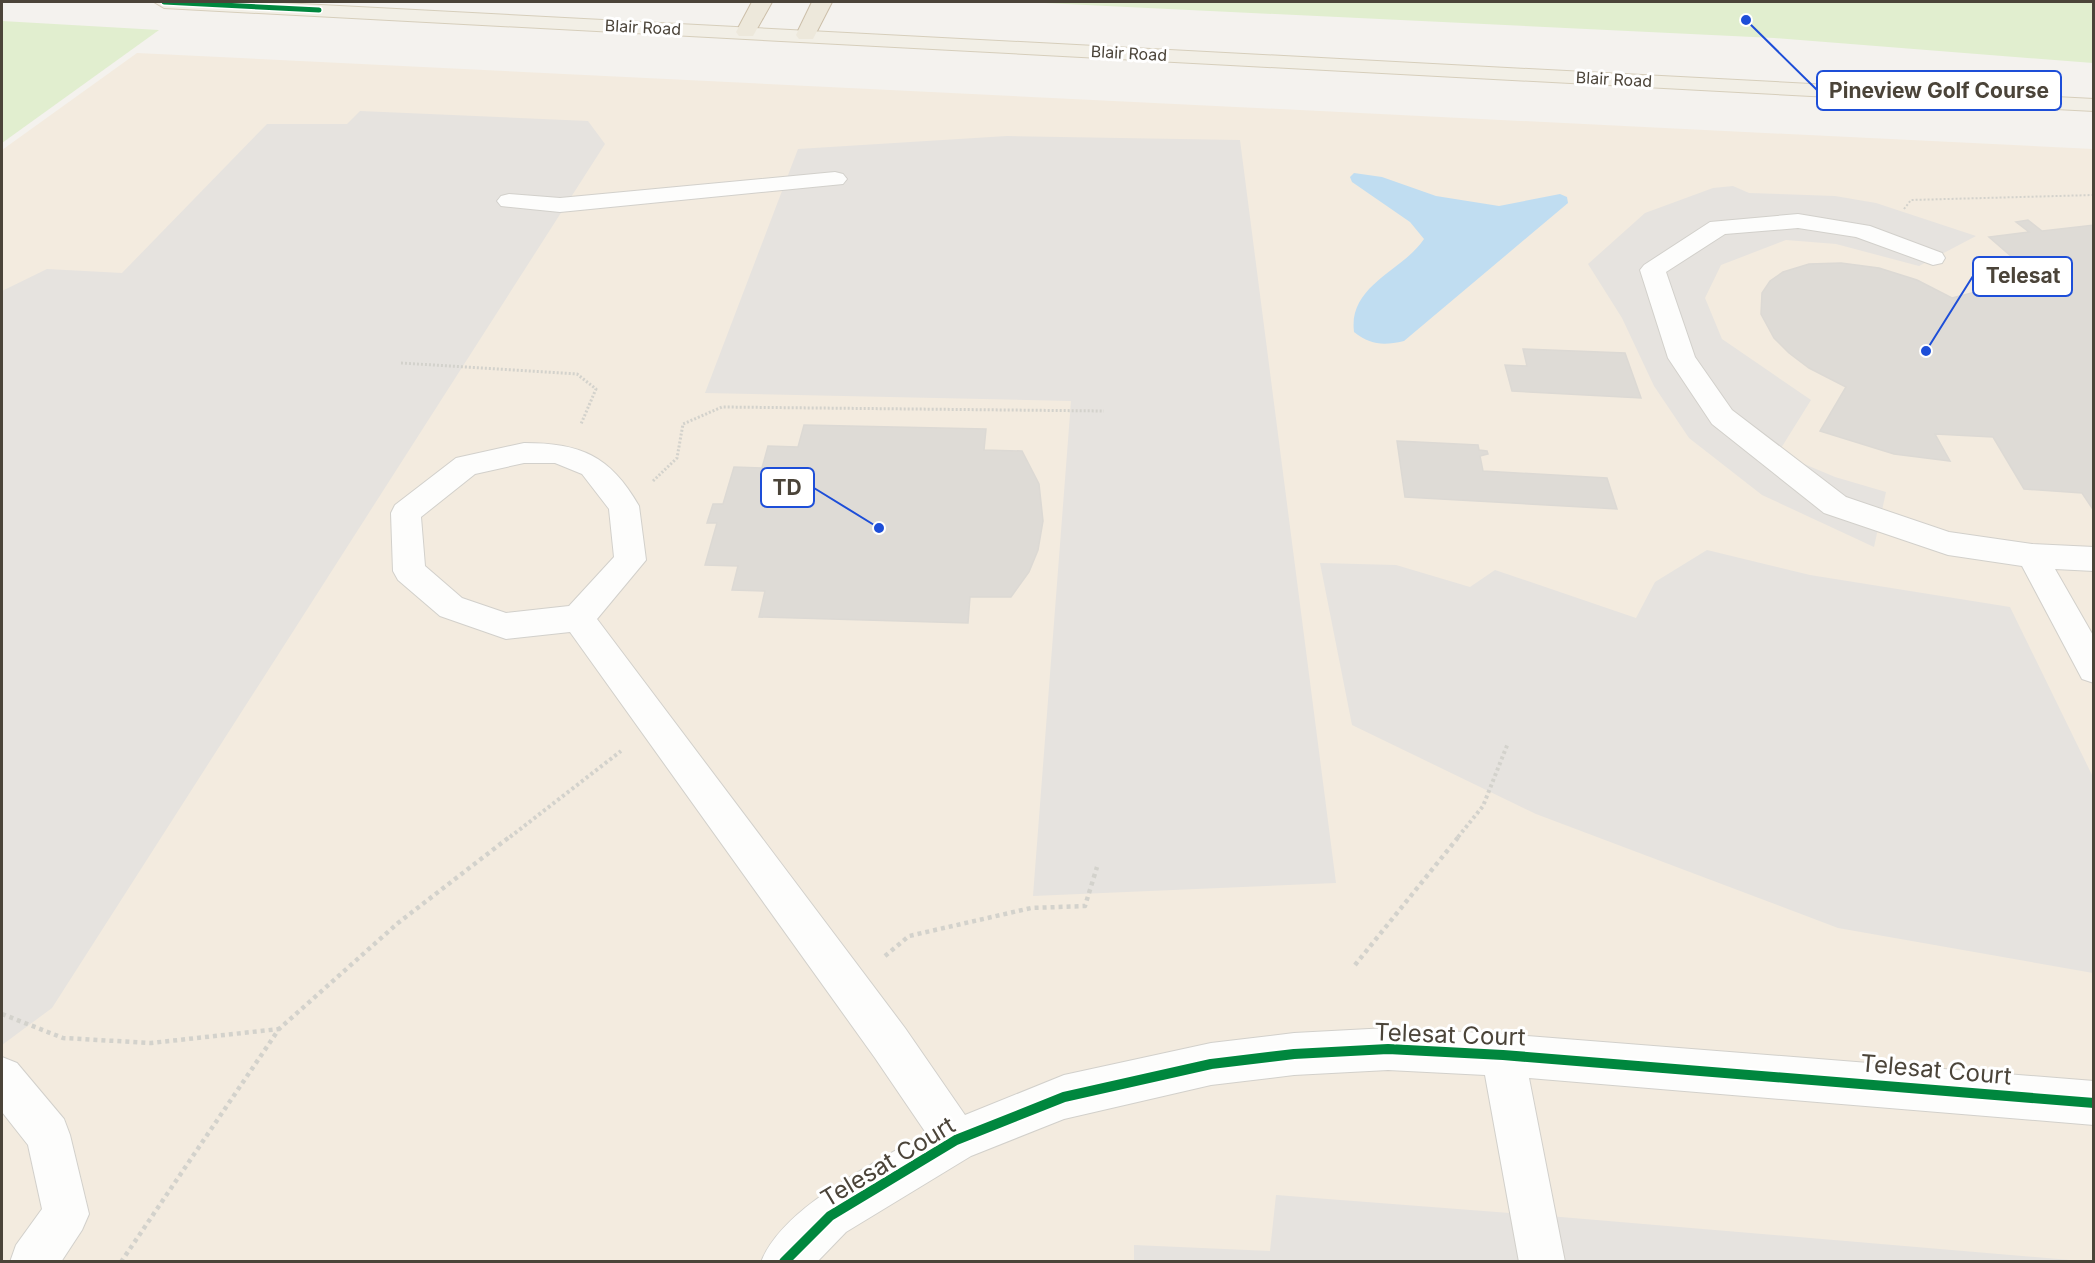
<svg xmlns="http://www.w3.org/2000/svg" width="2095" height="1263" font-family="Inter,sans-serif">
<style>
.commercial{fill:#f3ebdf}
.green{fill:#e1eecf}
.parking{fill:#e6e3df}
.water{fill:#c0ddf1}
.building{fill:#dedbd6;stroke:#dcd9d4;stroke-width:1.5}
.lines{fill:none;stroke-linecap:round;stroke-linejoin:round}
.minor-casing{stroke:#d2d0cb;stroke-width:2}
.major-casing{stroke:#d6cebb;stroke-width:2}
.highway-casing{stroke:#ccbfa9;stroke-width:2}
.path-far3{stroke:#d3d2cc;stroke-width:2;stroke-dasharray:2 2;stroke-linecap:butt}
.path-far2{stroke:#d3d2cc;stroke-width:3;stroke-dasharray:2 2;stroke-linecap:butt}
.path-far1{stroke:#d3d2cc;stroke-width:4;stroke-dasharray:3 3;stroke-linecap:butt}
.path{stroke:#d3d2cc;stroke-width:4.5;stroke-dasharray:4 4;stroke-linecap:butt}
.minor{fill:#fdfdfc;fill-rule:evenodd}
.major{fill:#f2efe6;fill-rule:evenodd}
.highway{fill:#ede8db;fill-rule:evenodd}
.cycleway-far1-casing{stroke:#fff;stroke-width:8}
.cycleway-casing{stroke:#fff;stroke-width:14}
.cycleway-far1{stroke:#00873e;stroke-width:5}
.cycleway{stroke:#00873e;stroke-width:10}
.labels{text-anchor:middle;stroke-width:6;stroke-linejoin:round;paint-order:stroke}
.far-street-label{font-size:16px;fill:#4b4439;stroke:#fff}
.near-street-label{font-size:24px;fill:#4b4439;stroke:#fff}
.leader{fill:none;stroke:#1d4ed8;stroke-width:2}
.callout-dot{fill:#1d4ed8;stroke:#fff;stroke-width:2}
.callout{fill:#fff;stroke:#1d4ed8;stroke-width:2}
.callout-label{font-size:21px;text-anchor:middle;font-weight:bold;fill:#4b4439}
</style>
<rect width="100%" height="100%" fill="#f4f2ee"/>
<path class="commercial" d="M137,53l1956,96v1112h-2091v-1111z"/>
<g class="green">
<path d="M1024,2h1069v61l-319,-25z"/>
<path d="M2,21l157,9 -157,113z"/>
</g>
<g class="parking">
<path d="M360,111l228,10 17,23 -553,864 -50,37v-754l45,-22 75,4 145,-149h80z"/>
<path d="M1007,136l233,4 96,743 -303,13 38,-495 -366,-8 93,-244z"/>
<path d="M1733,186l16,7 86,3 41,7 100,33 -57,30 -83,-22 -50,-4 -65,25 -16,33 17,41 89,61 -33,53 57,24 51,15 -12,55 -112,-52 -73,-57 -35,-52 -32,-68 -34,-54 57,-51 68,-25z"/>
<path d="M1707,550l103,25 200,32 83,170v196l-255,-45 -302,-114 -184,-89 -32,-162 76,2 74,22 25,-17 141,48 19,-36z"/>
<path d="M1276,1195l261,20 556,47h-959v-17l136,6z"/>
</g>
<path class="water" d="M1354,173l28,4 54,19 63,10 61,-12 7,3 1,6 -164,138c-21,5 -33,4 -50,-9 -6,-47 49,-61 70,-93l-14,-17 -58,-40 -2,-5z"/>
<g class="building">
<path d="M2028,220l14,11 52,-6v286l-12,-18 -58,-4 -31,-52 -58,-3 15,27 -56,-7 -74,-23 26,-44 -37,-19 -20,-15 -15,-15 -13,-24 1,-21 8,-12 13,-9 26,-8 32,-1 38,5 38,12 35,18 83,-21 -46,-40 40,-5 -13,-10z"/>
<path d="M1523,349l102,4 16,45 -129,-7 -7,-26 22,1z"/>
<path d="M804,425l182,4 -2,21 38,1 17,33 4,37 -5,29 -9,22 -18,25h-41l-2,26 -209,-6 6,-26 -33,-1 6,-24 -33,-1 12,-42h-10l6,-19h10l11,-37 28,1 6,-22 30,1z"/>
<path d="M1397,441l81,4 1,5 8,1 1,3 -8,2 3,15 124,7 10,31 -212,-12z"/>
</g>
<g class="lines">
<defs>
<g id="minor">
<path d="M835,172l8,2 4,5 -4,5 -283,28 -59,-6 -4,-5 4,-5 8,-2 51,4z"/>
<path d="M1798,214l72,12 72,27 3,5 -3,5 -9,2 -77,-28 -58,-9 -73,6 -59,38 29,85 37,53 114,87 103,35 83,12 62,3v24l-39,-2 39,68v46l-12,-4 -60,-113 -74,-11 -124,-42 -112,-89 -44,-66 -28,-88 4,-5 66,-43z"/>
<path d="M524,443c56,0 86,12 115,63l7,54 -49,59 308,409 60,87 99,-40 147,-32 83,-10 94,-5 115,6 591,47v44l-565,-47 36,184h-46l-34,-187 -97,-5 -94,5 -83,10 -147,34 -93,37 -125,76 -29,30h-56c23,-57 114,-98 165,-129l-51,-75 -305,-426 -64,7 -66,-23 -42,-36 -5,-9 -2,-58 4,-8 61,-47zM524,463h31l27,11 27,35 5,48 -45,49 -63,7 -44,-15 -37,-32 -4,-49 54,-43z"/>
<path d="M2,1057l15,6 47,56 6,16 19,79 -7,16 -21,32h-51l6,-17 26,-36 -14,-64 -26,-33z"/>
</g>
<path id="major" d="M154,2h110l1830,97v12l-1930,-103z"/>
<g id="highway">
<path d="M752,2h20l-19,34h-14l-3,-4z"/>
<path d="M812,2h20l-19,37h-14l-3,-4z"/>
</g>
</defs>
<use href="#minor" class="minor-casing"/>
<use href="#major" class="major-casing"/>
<use href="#highway" class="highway-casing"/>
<path class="path-far3" d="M1904,209l7,-9 183,-5"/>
<g class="path-far2">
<path d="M401,363l176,11 19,15 -15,35"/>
<path d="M653,481l24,-23 6,-34 39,-17 382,4"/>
</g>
<g class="path-far1">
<path d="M510,837l111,-86"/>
<path d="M1458,837l25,-31 25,-63"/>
</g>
<g class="path">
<path d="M885,956l24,-20 122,-28 54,-2 12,-39"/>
<path d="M1355,965l105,-130"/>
<path d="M2,1014l61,24 88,5 128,-14"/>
<path d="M121,1262l158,-233 119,-106 114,-88"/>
</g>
<use href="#minor" class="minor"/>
<use href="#major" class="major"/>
<use href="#highway" class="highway"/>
<defs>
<path id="cycleway-far1" d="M164,2l155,8"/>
<path id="cycleway" d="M784,1262l46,-46 126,-76 108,-43 147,-33 83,-10 94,-5 115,6 591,48"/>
</defs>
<use href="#cycleway-far1" class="cycleway-far1-casing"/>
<use href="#cycleway" class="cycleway-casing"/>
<use href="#cycleway-far1" class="cycleway-far1"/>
<use href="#cycleway" class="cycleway"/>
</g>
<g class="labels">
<g class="far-street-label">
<text transform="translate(643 27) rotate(3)" y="6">Blair Road</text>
<text transform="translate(1129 53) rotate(3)" y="6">Blair Road</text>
<text transform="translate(1614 79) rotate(3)" y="6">Blair Road</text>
</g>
<g class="near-street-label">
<text transform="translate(1450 1035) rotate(2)" y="8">Telesat Court</text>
<text transform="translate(1936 1070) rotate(5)" y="8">Telesat Court</text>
<text transform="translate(888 1162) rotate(-31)" y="8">Telesat Court</text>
</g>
</g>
<path class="leader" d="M1746 20L1817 90M1926 351L1973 276M879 528L814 488"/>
<g class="callout-dot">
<circle cx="1746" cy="20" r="6"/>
<circle cx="1926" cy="351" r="6"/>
<circle cx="879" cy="528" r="6"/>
</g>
<g class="callout">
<rect x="1817" y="71" width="244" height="39" rx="6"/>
<rect x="1973" y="257" width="99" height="39" rx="6"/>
<rect x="761" y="468" width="53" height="39" rx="6"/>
</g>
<g class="callout-label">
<text x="1939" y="98">Pineview Golf Course</text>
<text x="2023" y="283">Telesat</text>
<text x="787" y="495">TD</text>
</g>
<rect width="2095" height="1263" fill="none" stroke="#4b4439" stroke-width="6"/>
</svg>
